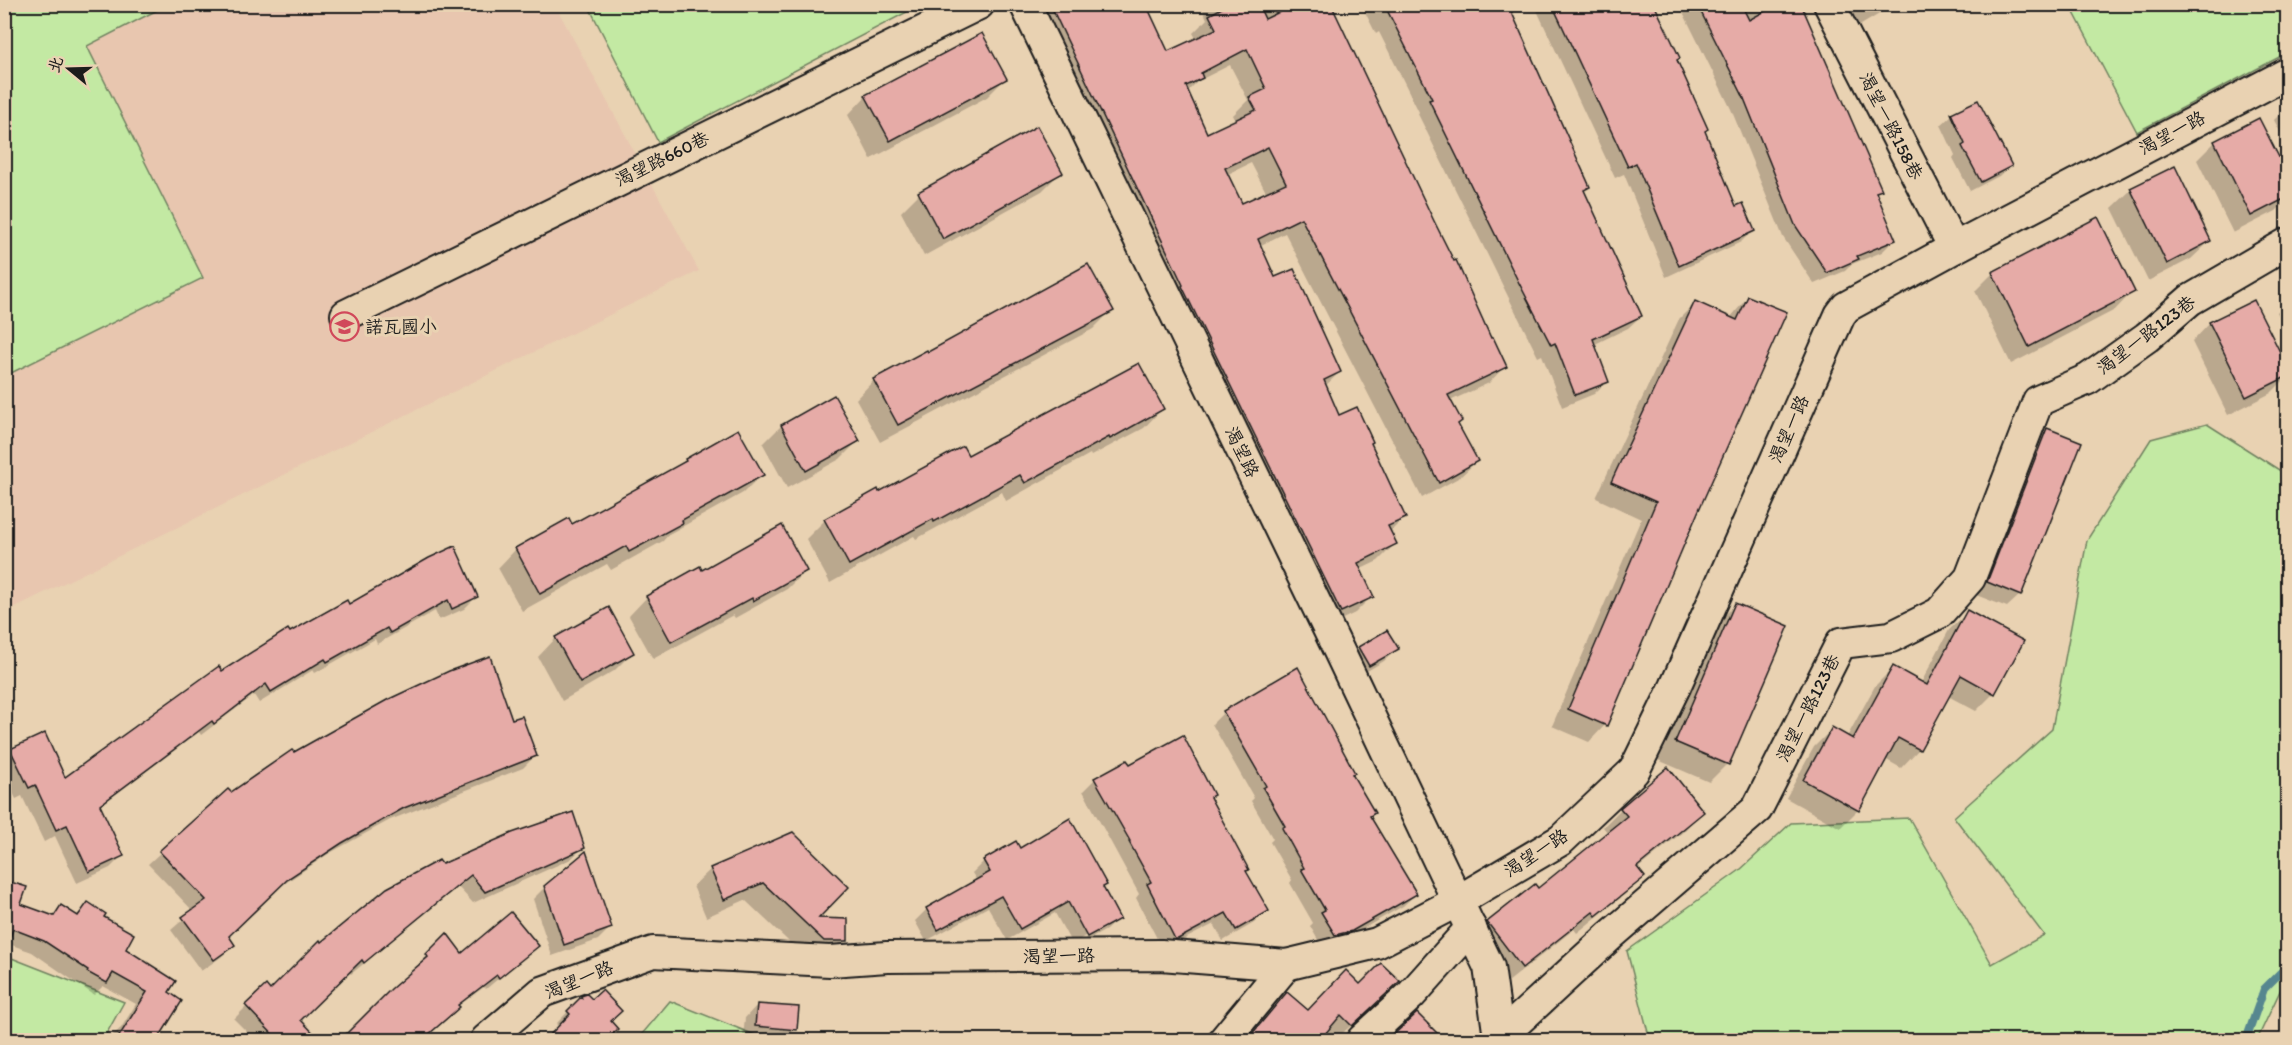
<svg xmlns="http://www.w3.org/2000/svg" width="2292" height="1045" font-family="Itim,'LXGW WenKai TC',sans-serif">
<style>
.built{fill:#e8c6af}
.green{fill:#c3e9a3;stroke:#708260;stroke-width:1.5}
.shadow{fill:#0003;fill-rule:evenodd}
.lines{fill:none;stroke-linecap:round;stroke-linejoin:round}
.stream{stroke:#57878f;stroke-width:8}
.building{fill:#e6aba7;stroke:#1c1c1c;stroke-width:1.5;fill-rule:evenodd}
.minor-casing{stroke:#1c1c1c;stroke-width:34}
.minor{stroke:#e9d2b2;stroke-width:30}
.labels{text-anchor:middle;stroke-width:6;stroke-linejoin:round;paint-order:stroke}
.street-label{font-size:18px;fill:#1c1c1c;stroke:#e9d2b2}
.poi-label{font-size:18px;fill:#1c1c1c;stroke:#e9d2b2;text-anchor:start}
</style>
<rect width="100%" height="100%" fill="#e9d2b2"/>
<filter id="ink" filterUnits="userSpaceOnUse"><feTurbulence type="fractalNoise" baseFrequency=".0167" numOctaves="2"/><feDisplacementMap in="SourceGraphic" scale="12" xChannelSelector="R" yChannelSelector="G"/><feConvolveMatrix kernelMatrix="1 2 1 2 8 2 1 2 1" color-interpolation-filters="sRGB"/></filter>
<g filter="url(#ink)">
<path class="built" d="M167,5h388l144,266 -694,341v-236l198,-98 -116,-232z"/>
<g class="green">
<path d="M5,4l162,1 -80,41 116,232 -198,98z"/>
<path d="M903,5l4,7 -249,130 -70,-137z"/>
<path d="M2070,5h217v48l-150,79z"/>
<path d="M2207,424l80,51v501l-30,64h-607l-23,-89 113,-81 51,-47 118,-5 83,146 52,-29 -90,-118 98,-88 35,-189 64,-101z"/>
<path d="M4,955l120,47 -21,38h-98z"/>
<path d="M670,1001l95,38 -128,1z"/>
</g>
<g class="shadow">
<path d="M1038,4h121l-12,7 21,42 29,-13 -4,-7 14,-14 -7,-15h130l160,336 15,26 -16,17 -39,18 7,23 20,37 -17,16 -38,21 -137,-265 -26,13 15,33 66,93 -15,14 13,31 31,26 35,75 -15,15 6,11 -17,17 -19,9 13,26 -17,17 -31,15zM1230,65l18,35 -15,15 3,6 -29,14 -20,-43 11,-11zM1251,163l16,31 -26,11 -15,-30z"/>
<path d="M1361,4h145l82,183 -5,5 58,124 -13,12 -35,17 14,36 -13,13 -32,13 -20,-52 -4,2 -120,-243 1,-2 -40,-80 -3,2z"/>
<path d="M1534,4h114l88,204 17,22 -12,12 -75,35 -42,-103 -9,4z"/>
<path d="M1679,4h120l81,185 -5,5 19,46 -12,12 -30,12 -7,7 -31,13 -31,-47 -52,-128z"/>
<path d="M1845,4h51l-50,30z"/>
<path d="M1005,79l-18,18 -116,62 -23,-44 18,-19z"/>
<path d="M2288,106v41l-14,-27z"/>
<path d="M1952,115l58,50 -11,11 -29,15 -17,-33 2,-3 -14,-30z"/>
<path d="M2215,142l73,37v21l-12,11 -43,22 -36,-73z"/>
<path d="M2174,168l36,73 -19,18 -43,22 -36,-73 19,-18z"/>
<path d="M1061,172l-19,19 -118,65 -23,-44 18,-18z"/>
<path d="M1993,273l140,18 -18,19 -104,54 -36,-73z"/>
<path d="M1748,297l37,16 -180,412 -16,17 -37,-16 89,-207 -45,-21 83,-179 17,-17 34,16z"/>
<path d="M2288,302v31l-11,-21z"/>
<path d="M1112,310l-19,19 -213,113 -24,-43 18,-19 54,-26z"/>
<path d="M2210,323l78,53 -17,17 -43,22 -36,-73z"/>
<path d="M1162,409l-18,19 -53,28 -1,-2 -84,47 -4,-9 -86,47 -2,-3 -84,47 -24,-44 19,-19 52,-29 2,3 88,-37z"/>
<path d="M781,426l77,15 -18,18 -53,29 -24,-44z"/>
<path d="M2047,430l-27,165 -13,12 -31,-12 59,-153z"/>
<path d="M685,460l77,14 -19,19 -74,41 -6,7 -52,29 -4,-6 -85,47 -24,-43 18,-19 55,-23 108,-60z"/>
<path d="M805,571l-18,18 -52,29 -2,-3 -80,44 -24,-43 18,-19 54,-25z"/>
<path d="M476,597l-12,12 -25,11 -4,-9 -58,33 -2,-5 -60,34 -2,-3 -54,33 -5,-8 -53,40 -2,-3 -100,75 23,49 -12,12 -33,15 -22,-47 -11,6 -22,-46 -6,3 -12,-24v-18l7,-7 54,29 157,-106 67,-39 60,-28z"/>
<path d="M1735,605l-8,159 -18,18 -51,-22 59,-137z"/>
<path d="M1968,612l26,81 -18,18 -28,-15 -29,53 -18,19 -16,-9 -27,51 -18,18 -54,-30 28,-51 18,-18 15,8 28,-51 18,-18 28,15 28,-53z"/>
<path d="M556,638l76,15 -18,18 -52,30 -24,-44z"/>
<path d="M1359,649h38l-13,12 -27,16 -10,-16z"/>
<path d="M1224,712l127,63 22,38 -4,4 47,77 -13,12 -65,37 -16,4 -12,-21 3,-3 -23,-40 2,-3 -22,-38 3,-3 -22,-38 3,-3 -42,-74z"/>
<path d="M293,754l242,2 -12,12 -133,52 -62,34 -53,36 -48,46 6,9 -12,12 -20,14 -30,-41 22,-19 -45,-47 80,-73 2,3z"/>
<path d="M1129,766l84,28 -4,4 35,74 23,39 -13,12 -31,18 -9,-17 -51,26 -27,-52 3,-4 -56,-103 12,-12z"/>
<path d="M1621,809l81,3 -18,19 -47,38 6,8 -19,18 -47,38 -3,-4 -71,57 -34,-44 19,-19 50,-33 70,-57 -5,-6z"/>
<path d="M792,834l23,86 31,21 -17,17h-23l-61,-58 -39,17 -13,-31 18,-17z"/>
<path d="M583,847l-12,12 -98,44 -15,-16 -107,87 -2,-3 -50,49 20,20h-64l-21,-21 32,-32 4,5 51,-48 120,-78z"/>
<path d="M1019,850l86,35 -3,3 17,30 -13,12 -32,18 -19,-35 -48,27 -19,-33 -62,34 -11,-20 12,-12 50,-28 -5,-8 12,-12zM1106,924v4l-25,13 -1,-2z"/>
<path d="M4,883l15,22 33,11 9,-9 15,9 12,-12 14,14 22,31 43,44 -12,47h-48l14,-12 15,-24 -33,-18 -9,9 -62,-43 -26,-9 -2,1z"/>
<path d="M545,887l66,40 -13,13 -46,16 -19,-57z"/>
<path d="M447,936l14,19 76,-9 -51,43 -2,-2 -26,19 -43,-38z"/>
<path d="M1360,986l20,13 -45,41h-5l-7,-6 -6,6h-73l43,-46 20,17z"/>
<path d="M582,997l27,24 -50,6 -3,-3z"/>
<path d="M757,1005l38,24 -11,11 -41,-3 2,-19z"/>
</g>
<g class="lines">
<path class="stream" d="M2246,1040l18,-51 24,-24"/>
</g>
<g class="building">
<path d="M1050,4h96l22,47 48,-22 -7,-14 20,-11h29l7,15 31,-15h35l103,217 20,40 2,-1 35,78 2,-1 14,30 -59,28 14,26 -4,3 20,37 -39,22 -138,-265 -43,21 17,38 19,-8 47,103 -17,8 15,35 18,-8 16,35 -2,1 35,75 -18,8 9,18 -39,19 16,34 -33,15 -159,-326 1,-1zM1247,49l19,40 -17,8 7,13 -49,23 -21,-47 17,-8 -2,-5zM1268,147l18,36 -44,20 -17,-35z"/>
<path d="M1384,4h124l82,183 -6,3 58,126 -49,23 16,43 -34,13 -20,-52 -4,2 -32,-62 -90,-183 3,-1z"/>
<path d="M1552,4h102l26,54 -3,2 31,69 -3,2 31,75 7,-3 12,28 -76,35 -43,-103 -8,4z"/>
<path d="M1697,4h44l8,16 29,-16h23l81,186 -6,2 20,48 -39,16 2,3 -32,14 -32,-48 -52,-129z"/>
<path d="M982,33l25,46 -117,62 -25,-46z"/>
<path d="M1978,100l34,66 -31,16 -19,-36 3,-2 -14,-31z"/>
<path d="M2259,118l29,57v22l-37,19 -37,-75z"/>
<path d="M1037,126l26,47 -120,66 -25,-47z"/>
<path d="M2175,166l36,75 -44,23 -37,-76z"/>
<path d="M2098,217l37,75 -106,55 -37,-75z"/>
<path d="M1088,264l26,47 -216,114 -25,-46 54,-29 1,2z"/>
<path d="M1748,296l39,16 -89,200 -91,214 -39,-17 88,-207 -45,-20 84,-181 42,19z"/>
<path d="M2254,300l34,68v8l-42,21 -37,-75z"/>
<path d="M1139,363l25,46 -54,30 -1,-2 -84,46 -5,-8 -86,47 -1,-3 -84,46 -25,-46 54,-30 1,3 84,-46 5,9z"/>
<path d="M834,395l26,46 -54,30 -25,-46z"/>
<path d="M2047,428l35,14 -61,154 -34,-14z"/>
<path d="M738,429l26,46 -82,45 1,3 -54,29 -3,-6 -86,48 -25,-46 54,-30 3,6 114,-63 -1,-2z"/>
<path d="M782,525l25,46 -54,30 -1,-3 -81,44 -25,-46 54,-30 2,4z"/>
<path d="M455,546l23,51 -26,12 -4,-9 -58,33 -3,-5 -60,34 -2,-3 -54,33 -5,-8 -52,40 -2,-3 -112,84 24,51 -35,16 -22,-47 -11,5 -21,-45 -6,3 -19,-39 35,-16 20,44 154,-111 3,5 66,-42 2,3 57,-32 2,4 80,-46z"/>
<path d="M1735,603l54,23 -60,139 -54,-23z"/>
<path d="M609,607l25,46 -54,30 -25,-46z"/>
<path d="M1967,610l57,31 -29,53 -34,-19 -41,75 -22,-12 -39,73 -56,-31 29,-53 21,12 40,-73 34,19z"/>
<path d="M1387,630l12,19 -30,17 -11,-19z"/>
<path d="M490,656l22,63 10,-3 15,40 -133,52 -62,35 -53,35 -60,58 6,9 -21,15 -32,-43 24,-17 -47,-49 69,-62 3,3 61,-42 2,2 93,-52 62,-29z"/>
<path d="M1298,667l57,106 -3,1 23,39 -5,3 47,78 -65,37 -17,4 -14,-23 4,-2 -24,-41 3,-1 -22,-40 3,-2 -22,-38 3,-2 -43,-75z"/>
<path d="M1183,735l31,60 -4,2 39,73 -3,1 23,40 -33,19 -10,-17 -48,26h-3l-28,-55 4,-2 -22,-40 1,-1 -36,-63 33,-18 3,4z"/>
<path d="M1668,767l36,45 -67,55 8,10 -49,39 -3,-4 -71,56 -35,-46 48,-38 3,4 89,-72 -7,-8z"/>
<path d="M573,812l12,36 -100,44 -14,-17 -107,88 -2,-3 -61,60 20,21h-42l-34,-36 21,-20 4,5 50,-50 1,2 66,-54 52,-28 3,4 70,-31z"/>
<path d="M1070,818l37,67 -4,2 17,32 -33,18 -19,-35 -48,27 -19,-33 -63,34 -12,-22 64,-36 -7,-12 33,-19 4,7z"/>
<path d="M793,832l56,55 -30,31 29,1v22h-24l-61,-58 -39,17 -14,-32z"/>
<path d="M586,851l26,77 -48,17 -20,-59z"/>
<path d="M4,880l23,7 -6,17 33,12 7,-11 17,11 10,-14 18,12 -2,3 30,17 -8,15 50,32 -7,11 13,9 -25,40h-41l31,-49 -34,-19 -6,10 -20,-11 1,-2 -44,-29 -31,-12 -5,14h-4z"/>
<path d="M511,912l28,34 -40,32 -2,-3 -39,30 2,2 -39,34h-82l52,-52 37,-32 -2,-3 21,-21 15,20z"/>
<path d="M1381,963l19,18 -48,45 -11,-11 -22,26h-73l41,-49 21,18 38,-40 14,14z"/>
<path d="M602,990l20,21 -11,10 7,8 -6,6 4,6h-72l26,-27 -3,-3 14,-14 1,2 -1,-3 6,-2 5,5z"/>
<path d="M757,1004l42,3 -2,23 -42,-4z"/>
<path d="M1417,1013l28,28h-58z"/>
</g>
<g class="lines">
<defs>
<g id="minor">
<path d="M1025,4l312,643 152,320 10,71 -3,2"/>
<path d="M1829,4l125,244"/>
<path d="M346,315l633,-311"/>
<path d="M1499,1038l112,-103 146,-126 84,-166 50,-6 48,-24 31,-35 68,-177 50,-22 59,-42 43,-37 98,-57"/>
<path d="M486,1040l56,-48 111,-40 177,9 57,-4 274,-2 125,10 91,-22 81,-42 103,-61 73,-69 41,-84 165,-372 6,-8 108,-59 334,-175"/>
<path d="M1224,1040l62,-75"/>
<path d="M1362,1040l49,-45 60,-67"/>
</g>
</defs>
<use href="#minor" class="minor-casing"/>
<use href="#minor" class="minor"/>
</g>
</g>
<defs>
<symbol id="school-ring" viewBox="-11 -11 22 22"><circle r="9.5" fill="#e9d2b2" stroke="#d1495b" stroke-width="1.5"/><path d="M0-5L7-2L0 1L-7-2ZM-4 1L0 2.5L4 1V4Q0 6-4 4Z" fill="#d1495b"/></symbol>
</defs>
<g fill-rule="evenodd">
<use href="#school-ring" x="328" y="310" width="33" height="33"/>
</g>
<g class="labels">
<g class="street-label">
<text transform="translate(1891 126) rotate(63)" y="6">渴望一路158巷</text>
<text transform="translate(2172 133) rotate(-28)" y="6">渴望一路</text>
<text transform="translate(662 159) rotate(-26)" y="6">渴望路660巷</text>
<text transform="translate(2146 335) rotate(-37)" y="6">渴望一路123巷</text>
<text transform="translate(1789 429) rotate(-66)" y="6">渴望一路</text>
<text transform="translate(1242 452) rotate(64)" y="6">渴望路</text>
<text transform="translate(1808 708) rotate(-63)" y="6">渴望一路123巷</text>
<text transform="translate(1536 853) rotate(-33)" y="6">渴望一路</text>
<text transform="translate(1059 956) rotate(-1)" y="6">渴望一路</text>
<text transform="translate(579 980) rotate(-22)" y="6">渴望一路</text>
</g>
<g class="poi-label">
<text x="365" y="333">諾瓦國小</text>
</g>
</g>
<rect width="2292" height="1045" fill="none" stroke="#e9d2b2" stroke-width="24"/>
<rect x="12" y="12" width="2268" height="1021" fill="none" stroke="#1c1c1c" stroke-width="2" filter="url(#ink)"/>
<g transform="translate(69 69) rotate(289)" stroke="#e9d2b2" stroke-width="4.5" paint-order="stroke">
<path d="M0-4.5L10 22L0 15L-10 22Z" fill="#1c1c1c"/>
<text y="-9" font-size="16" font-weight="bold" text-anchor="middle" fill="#1c1c1c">北</text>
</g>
</svg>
